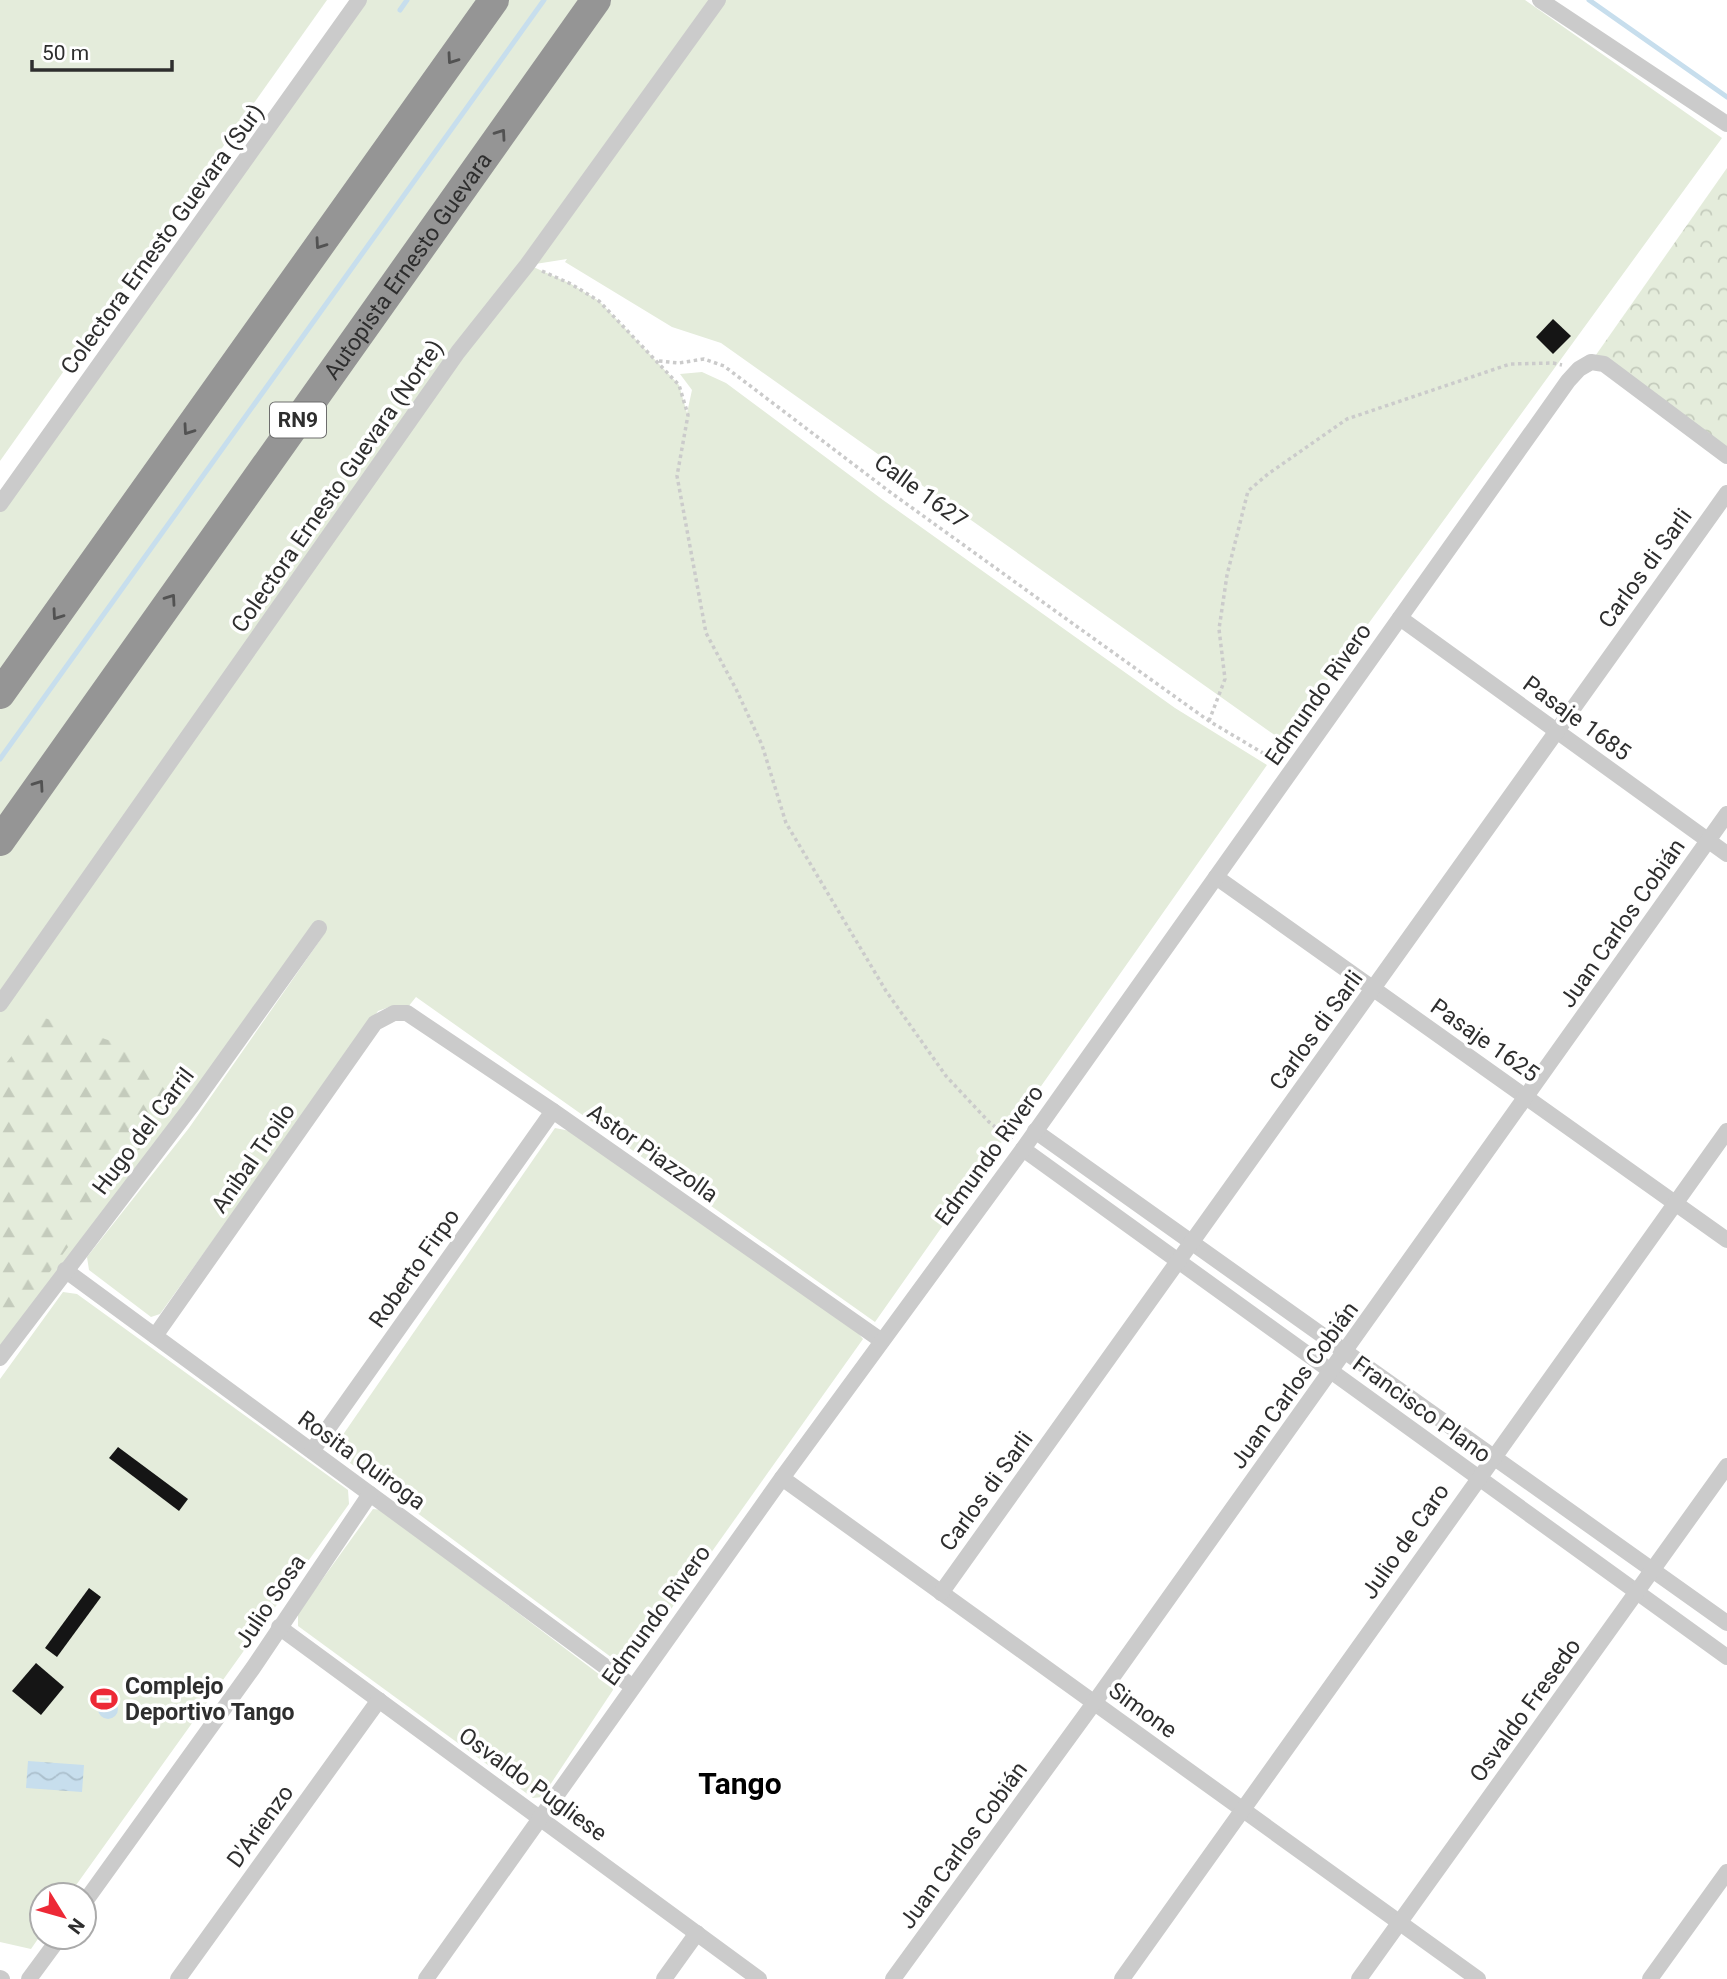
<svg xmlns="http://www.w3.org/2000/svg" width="1727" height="1979" font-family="Roboto,sans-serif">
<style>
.grass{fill:#e4ecdb}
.forest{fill:url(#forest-firs)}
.park{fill:url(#park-crowns)}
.water{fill:url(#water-waves)}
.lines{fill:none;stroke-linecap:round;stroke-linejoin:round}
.stream{stroke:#c7deed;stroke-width:5}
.building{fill:#151515}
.path{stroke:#cbcbcb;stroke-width:3.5;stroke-dasharray:3.5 3.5;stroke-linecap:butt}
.minor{stroke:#cbcbcb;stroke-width:16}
.motorway{stroke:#959595;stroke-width:30}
.oneway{stroke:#525252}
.labels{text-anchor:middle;stroke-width:7;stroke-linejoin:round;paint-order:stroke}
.shield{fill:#fff;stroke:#6d6d6d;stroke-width:2}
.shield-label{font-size:21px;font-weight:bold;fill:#2e2e2e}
.street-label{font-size:23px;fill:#2e2e2e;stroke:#fff}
.poi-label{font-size:23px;font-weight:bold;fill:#2e2e2e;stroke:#fff;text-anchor:start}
.district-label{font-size:30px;font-weight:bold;fill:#000;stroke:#fff}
</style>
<defs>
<pattern id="forest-firs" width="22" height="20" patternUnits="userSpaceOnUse" patternTransform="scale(1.75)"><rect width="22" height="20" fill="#e4ecdb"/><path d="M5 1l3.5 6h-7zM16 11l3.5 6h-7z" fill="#c4cbbc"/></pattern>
<pattern id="park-crowns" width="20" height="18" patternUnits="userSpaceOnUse" patternTransform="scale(1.75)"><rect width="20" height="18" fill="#e4ecdb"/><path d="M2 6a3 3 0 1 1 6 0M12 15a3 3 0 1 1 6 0" fill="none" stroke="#c4cbbc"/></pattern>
<pattern id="water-waves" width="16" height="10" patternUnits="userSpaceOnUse" patternTransform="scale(1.75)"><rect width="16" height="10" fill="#c7deed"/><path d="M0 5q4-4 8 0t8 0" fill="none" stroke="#abbfcc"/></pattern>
</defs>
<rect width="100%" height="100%" fill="#fff"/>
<g class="grass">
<path d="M0,0h327l-327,461z"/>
<path d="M359,0h1166l197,138 -439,603 -562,-398 -49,-16 -107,-65 2,-3 -38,6 42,19 28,17 80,84 8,28 5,-23 -12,-16 22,-2 24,11 157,117 292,208 92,57 -392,557 -459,-325 -8,10 -16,-1 -14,5 -218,303 -9,3 -62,-47 -2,-13 102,-129 136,-195 -325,425v-854z"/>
<path d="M555,1128l15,3 283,196 10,12 -231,325 -9,2 -277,-206 -6,-21z"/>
<path d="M63,1292l14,2 271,196 1,14 -280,391h-27v38l-11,16 -31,-7v-563z"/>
<path d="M373,1509l9,1 230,174 1,6 -71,107 -9,1 -235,-172v-13z"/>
</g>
<path class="forest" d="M42,1017l86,30 50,50 -178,243v-269z"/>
<path class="park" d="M1727,168v288l-136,-94z"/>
<g class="water">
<circle cx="108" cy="1709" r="10"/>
<path d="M28,1761l56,4 -2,27 -56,-4z"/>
</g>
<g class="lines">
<g class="stream">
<path d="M1589,0l138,97"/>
<path d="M400,10l7,-10"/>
<path d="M0,759l544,-759"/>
</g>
</g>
<g class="building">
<path d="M1553,319l18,17 -18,18 -17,-17z"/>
<path d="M118,1447l70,52 -9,12 -70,-53z"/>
<path d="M89,1588l12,9 -44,60 -12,-9z"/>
<path d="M36,1663l28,24 -23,28 -29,-24z"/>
</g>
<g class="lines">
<g class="path">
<path d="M542,271l29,13 28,17 80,84 9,30 -11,61 29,157 30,56 26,56 24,78 100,168 60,85 43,46 23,18"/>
<path d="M659,361l20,2 25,-4 20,7 166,126 175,126 144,103 69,41"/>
<path d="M1209,721l16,-42 -6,-50 8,-54 21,-84 20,-17 79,-55 163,-55 43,-1 9,2"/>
</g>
<g class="minor">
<path d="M1540,0l187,124"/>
<path d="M0,504l359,-504"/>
<path d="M1400,618l327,236"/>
<path d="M1216,877l511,363"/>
<path d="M0,1004l458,-652 69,-87 191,-265"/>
<path d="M1035,1131l692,492"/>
<path d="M1023,1149l704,508"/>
<path d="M65,1270l568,417"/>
<path d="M155,1336l220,-313 19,-10h13l146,98 329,230"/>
<path d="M0,1358l191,-251 128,-179"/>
<path d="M312,1451l241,-340"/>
<path d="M782,1478l696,501"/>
<path d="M941,1593l786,-1100"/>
<path d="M279,1627l480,352"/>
<path d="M84,1903l169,-235 117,-174"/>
<path d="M0,1978l2,1"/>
<path d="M29,1979l31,-42"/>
<path d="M178,1979l201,-279"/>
<path d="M426,1979l356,-501 241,-329 545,-768 11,-12 12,-7 13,2 123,92"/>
<path d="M664,1979l33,-46"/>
<path d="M893,1979l201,-276 633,-889"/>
<path d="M1122,1979l605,-848"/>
<path d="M1359,1979l368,-513"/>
<path d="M1650,1979l77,-107"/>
</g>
<g class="motorway">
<path d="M0,694l494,-694"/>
<path id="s1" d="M0,841l596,-841"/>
</g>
</g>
<defs><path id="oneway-chevron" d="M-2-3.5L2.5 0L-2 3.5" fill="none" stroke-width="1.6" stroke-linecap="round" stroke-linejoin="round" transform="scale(1.75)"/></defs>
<g class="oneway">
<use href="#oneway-chevron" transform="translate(452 59) rotate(125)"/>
<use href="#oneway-chevron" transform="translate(501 134) rotate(-55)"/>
<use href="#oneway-chevron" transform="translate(320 244) rotate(125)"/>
<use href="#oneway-chevron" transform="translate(188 430) rotate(125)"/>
<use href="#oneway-chevron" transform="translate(171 599) rotate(-55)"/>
<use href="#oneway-chevron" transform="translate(57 615) rotate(125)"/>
<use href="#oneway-chevron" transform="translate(39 785) rotate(-55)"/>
</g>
<defs>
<symbol id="stadium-bare" viewBox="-9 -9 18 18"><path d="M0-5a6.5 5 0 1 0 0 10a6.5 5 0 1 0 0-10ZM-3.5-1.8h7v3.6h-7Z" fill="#ed2936" stroke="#fff" stroke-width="2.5" paint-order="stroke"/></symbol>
</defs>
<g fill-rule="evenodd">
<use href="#stadium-bare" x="85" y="1680" width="38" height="38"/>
</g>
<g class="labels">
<rect class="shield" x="270" y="402.5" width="56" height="35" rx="5"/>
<g class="shield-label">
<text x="298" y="427">RN9</text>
</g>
<g class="street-label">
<text transform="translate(162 239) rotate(-54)" y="8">Colectora Ernesto Guevara (Sur)</text>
<text dy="8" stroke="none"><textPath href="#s1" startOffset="705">Autopista Ernesto Guevara</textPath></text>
<text transform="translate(337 486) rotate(-55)" y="8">Colectora Ernesto Guevara (Norte)</text>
<text transform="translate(921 491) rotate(36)" y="8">Calle 1627</text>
<text transform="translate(1645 568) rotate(-54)" y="8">Carlos di Sarli</text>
<text transform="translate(1318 694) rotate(-55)" y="8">Edmundo Rivero</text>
<text transform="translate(1577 718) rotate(36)" y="8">Pasaje 1685</text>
<text transform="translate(1622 923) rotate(-55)" y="8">Juan Carlos Cobián</text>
<text transform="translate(1316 1030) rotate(-54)" y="8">Carlos di Sarli</text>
<text transform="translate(1485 1040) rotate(35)" y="8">Pasaje 1625</text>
<text transform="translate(143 1131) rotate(-53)" y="8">Hugo del Carril</text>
<text transform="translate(653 1153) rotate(35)" y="8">Astor Piazzolla</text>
<text transform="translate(989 1155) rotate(-54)" y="8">Edmundo Rivero</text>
<text transform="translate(253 1158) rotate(-55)" y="8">Anibal Troilo</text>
<text transform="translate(414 1268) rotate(-55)" y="8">Roberto Firpo</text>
<text transform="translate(1294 1385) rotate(-54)" y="8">Juan Carlos Cobián</text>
<text transform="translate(1422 1409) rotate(36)" y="8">Francisco Plano</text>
<text transform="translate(362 1460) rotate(36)" y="8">Rosita Quiroga</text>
<text transform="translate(986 1491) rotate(-54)" y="8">Carlos di Sarli</text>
<text transform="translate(1405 1541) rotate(-55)" y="8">Julio de Caro</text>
<text transform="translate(270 1601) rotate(-56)" y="8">Julio Sosa</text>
<text transform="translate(656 1615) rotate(-54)" y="8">Edmundo Rivero</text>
<text transform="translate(1143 1710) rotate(36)" y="8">Simone</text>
<text transform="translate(1525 1710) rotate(-54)" y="8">Osvaldo Fresedo</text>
<text transform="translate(533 1784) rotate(36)" y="8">Osvaldo Pugliese</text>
<text transform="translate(260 1826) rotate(-54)" y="8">D'Arienzo</text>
<text transform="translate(963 1845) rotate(-54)" y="8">Juan Carlos Cobián</text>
</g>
<g class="poi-label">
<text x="125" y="1694">Complejo<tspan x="125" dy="26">Deportivo Tango</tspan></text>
</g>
<g class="district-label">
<text x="740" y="1794">Tango</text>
</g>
</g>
<g transform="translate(63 1916) rotate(127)"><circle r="33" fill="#ffffff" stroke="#ababab" stroke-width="2"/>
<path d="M0-5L12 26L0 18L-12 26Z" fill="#ed2936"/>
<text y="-10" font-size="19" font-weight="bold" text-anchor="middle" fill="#2e2e2e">N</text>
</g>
<path d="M32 60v10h140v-10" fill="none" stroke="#2e2e2e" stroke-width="3.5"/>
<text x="42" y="60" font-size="21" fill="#2e2e2e" stroke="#ffffff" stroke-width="5" paint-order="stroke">50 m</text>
</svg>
